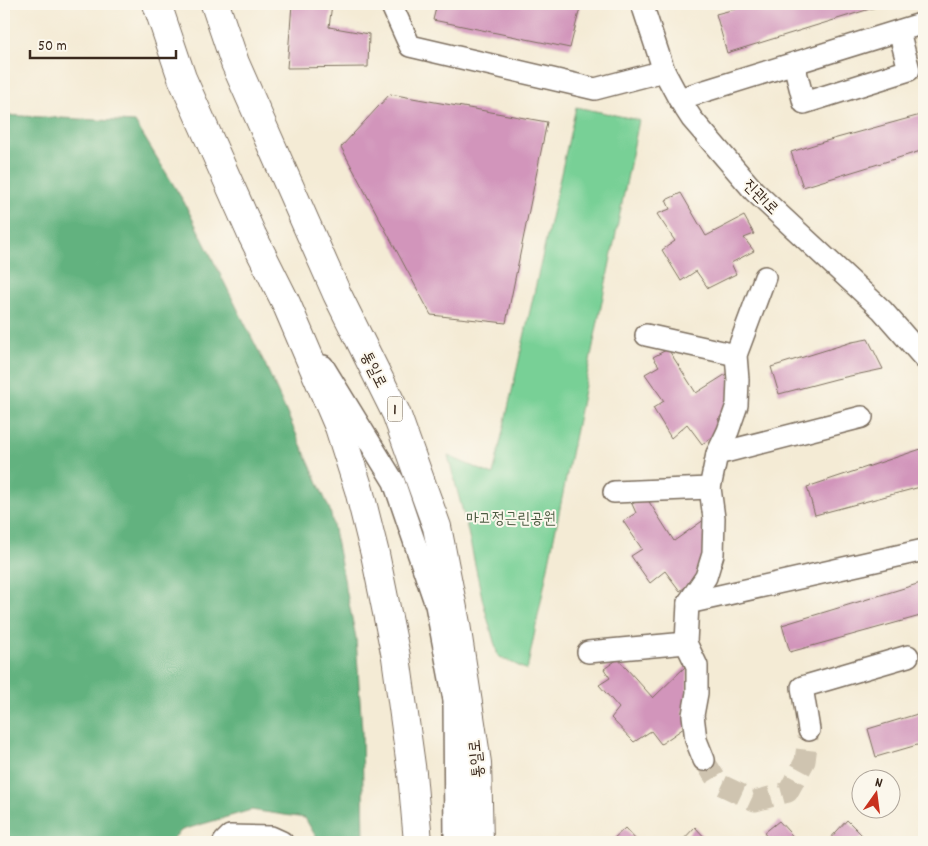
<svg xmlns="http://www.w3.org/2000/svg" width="928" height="846" font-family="Dekko,'Poor Story',sans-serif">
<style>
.green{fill:#78d096;stroke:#5a7d5a}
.forest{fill:#62b27f;stroke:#4e6e4e}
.building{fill:#d295bb}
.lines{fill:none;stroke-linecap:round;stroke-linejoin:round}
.minor-tunnel{stroke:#cfc4b0;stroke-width:21;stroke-dasharray:21 11;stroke-linecap:butt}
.minor-casing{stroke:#7c6e5e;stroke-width:24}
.major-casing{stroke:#7c6e5e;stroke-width:30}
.minor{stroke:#fff;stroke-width:21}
.major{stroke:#fff;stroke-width:28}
.labels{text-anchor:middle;stroke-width:4;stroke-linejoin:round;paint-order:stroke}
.shield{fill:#fbf7ec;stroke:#75685c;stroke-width:1}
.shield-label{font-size:15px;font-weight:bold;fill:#3b2a1e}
.street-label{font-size:16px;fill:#3b2a1e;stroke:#fbf7ec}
.park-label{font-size:16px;fill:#4d5c42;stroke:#fbf7ec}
</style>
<rect width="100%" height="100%" fill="#fbf7ec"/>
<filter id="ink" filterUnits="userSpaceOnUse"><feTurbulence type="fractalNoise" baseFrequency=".02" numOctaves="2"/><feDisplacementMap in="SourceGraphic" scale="10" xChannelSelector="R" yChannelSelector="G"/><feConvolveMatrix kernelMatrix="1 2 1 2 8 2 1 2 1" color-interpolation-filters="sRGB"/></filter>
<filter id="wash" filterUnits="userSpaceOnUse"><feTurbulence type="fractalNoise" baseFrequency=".0096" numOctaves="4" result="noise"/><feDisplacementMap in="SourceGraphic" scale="20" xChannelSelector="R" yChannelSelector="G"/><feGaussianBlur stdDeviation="1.12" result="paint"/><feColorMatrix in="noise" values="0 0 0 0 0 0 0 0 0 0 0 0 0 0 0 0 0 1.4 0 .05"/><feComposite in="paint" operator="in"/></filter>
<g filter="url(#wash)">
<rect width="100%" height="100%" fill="#f4ebd5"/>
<path class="green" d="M576,107l63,13 -112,550 -29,-14 -15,-54 -16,-75 -19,-71 45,19z"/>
<path class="forest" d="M4,115l131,7 49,80 81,162 65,146 26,128 6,93 2,111h-45l-14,-24 -54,-8 -69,20 -13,12h-165z"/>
<g id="blocks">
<g class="building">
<path d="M4,4h7l-7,25z"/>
<path d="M292,4h40l-3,23 40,7 -1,33 -81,1z"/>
<path d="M437,4h144l-11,44 -137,-28z"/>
<path d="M755,4h131l-159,49 -11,-39z"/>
<path d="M390,94l157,28 -41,201 -75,-8 -90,-168z"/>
<path d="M924,114v36l-121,37 -12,-35 35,-11z"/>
<path d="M681,193l25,43 38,-20 10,18 -10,4 10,13 -23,12 5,11 -28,14 -12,-17 -15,10 -19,-31 13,-9 -18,-27 13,-5 -4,-9z"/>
<path d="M868,339l15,30 -47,10 -57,15 -8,-27 81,-25z"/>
<path d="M668,349l28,44 35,-22 -3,41 -10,7 5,11 -21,14 -15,-20 -16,14 -18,-30 11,-7 -19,-27 14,-8 -6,-9z"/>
<path d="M924,448v38l-109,29 -8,-28z"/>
<path d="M646,497l28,44 34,-24 -2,43 -9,7v11l-17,13 -15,-20 -15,12 -19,-27 11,-7 -19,-28 13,-8 -4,-9z"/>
<path d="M924,582v33l-134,37 -8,-27z"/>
<path d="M618,659l35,39 35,-34 -1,40 -5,8 9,11 -30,21 -10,-13 -17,11 -23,-24 8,-10 -20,-23 11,-7 -6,-9z"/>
<path d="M924,712v31l-48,14 -8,-28z"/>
<path d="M847,820l16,16 -6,5 1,1h-31z"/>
<path d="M779,821l19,21h-30l2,-1 -6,-8z"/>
<path d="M695,827l14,15h-28z"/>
<path d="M625,828l13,14h-26l-1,-1z"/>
</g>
</g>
</g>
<g filter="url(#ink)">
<use href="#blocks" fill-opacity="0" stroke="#7c6e5e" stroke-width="1"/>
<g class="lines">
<path class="minor-tunnel" d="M704,760l15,24 36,17 33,-9 17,-31 4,-31"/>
<defs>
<g id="minor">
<path d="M391,4l19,42 185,43 69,-18"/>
<path d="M642,4l22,67 15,28 13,20 62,72 128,119 42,48"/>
<path d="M794,64l10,39 105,-33 -10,-39"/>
<path d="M679,99l245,-76"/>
<path d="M646,335l90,20"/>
<path d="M323,366l71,116 42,123 18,95 1,142"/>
<path d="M717,454l145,-37"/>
<path d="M614,492l96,-4"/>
<path d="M688,603l236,-53"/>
<path d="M588,652l98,-9"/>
<path d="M809,730l-7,-43 106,-31"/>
<path d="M704,760l-8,-20 -3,-25 4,-22v-27l-11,-23 2,-40 18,-26 7,-23 1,-36 -4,-30 7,-34 11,-23 9,-26 1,-25 -2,-25 29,-78"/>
<path d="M224,842l6,-6 41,1 11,5"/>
</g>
<g id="major">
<path d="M157,4l25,74 70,157 34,68 53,124 20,63 16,64 21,103 16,116 6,69"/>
<path d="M215,4l20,59 102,231 59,119 41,114 19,97 21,139 2,79"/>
</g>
</defs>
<use href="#minor" class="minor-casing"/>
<use href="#major" class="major-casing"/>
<use href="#minor" class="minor"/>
<use href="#major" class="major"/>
</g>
</g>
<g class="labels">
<rect class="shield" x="387.5" y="396.5" width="15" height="25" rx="4"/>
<g class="shield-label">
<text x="395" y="414">1</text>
</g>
<g class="street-label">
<text transform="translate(762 196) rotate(45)" y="6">진관1로</text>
<text transform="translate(375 369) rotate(63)" y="6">통일로</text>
<text transform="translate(475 759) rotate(-96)" y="6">통일로</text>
</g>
<g class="park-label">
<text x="511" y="523">마고정근린공원</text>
</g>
</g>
<rect width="928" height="846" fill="none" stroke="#fbf7ec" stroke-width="20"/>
<g transform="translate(876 794) rotate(14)"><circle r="24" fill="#fbf7ec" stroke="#aea59a"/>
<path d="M0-4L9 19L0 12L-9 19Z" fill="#c8321e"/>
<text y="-8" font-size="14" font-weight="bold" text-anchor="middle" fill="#3b2a1e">N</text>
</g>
<path d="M30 50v8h146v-8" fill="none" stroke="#3b2a1e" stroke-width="2.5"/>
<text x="38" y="50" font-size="15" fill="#3b2a1e" stroke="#fbf7ec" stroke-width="4" paint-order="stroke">50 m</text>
</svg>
